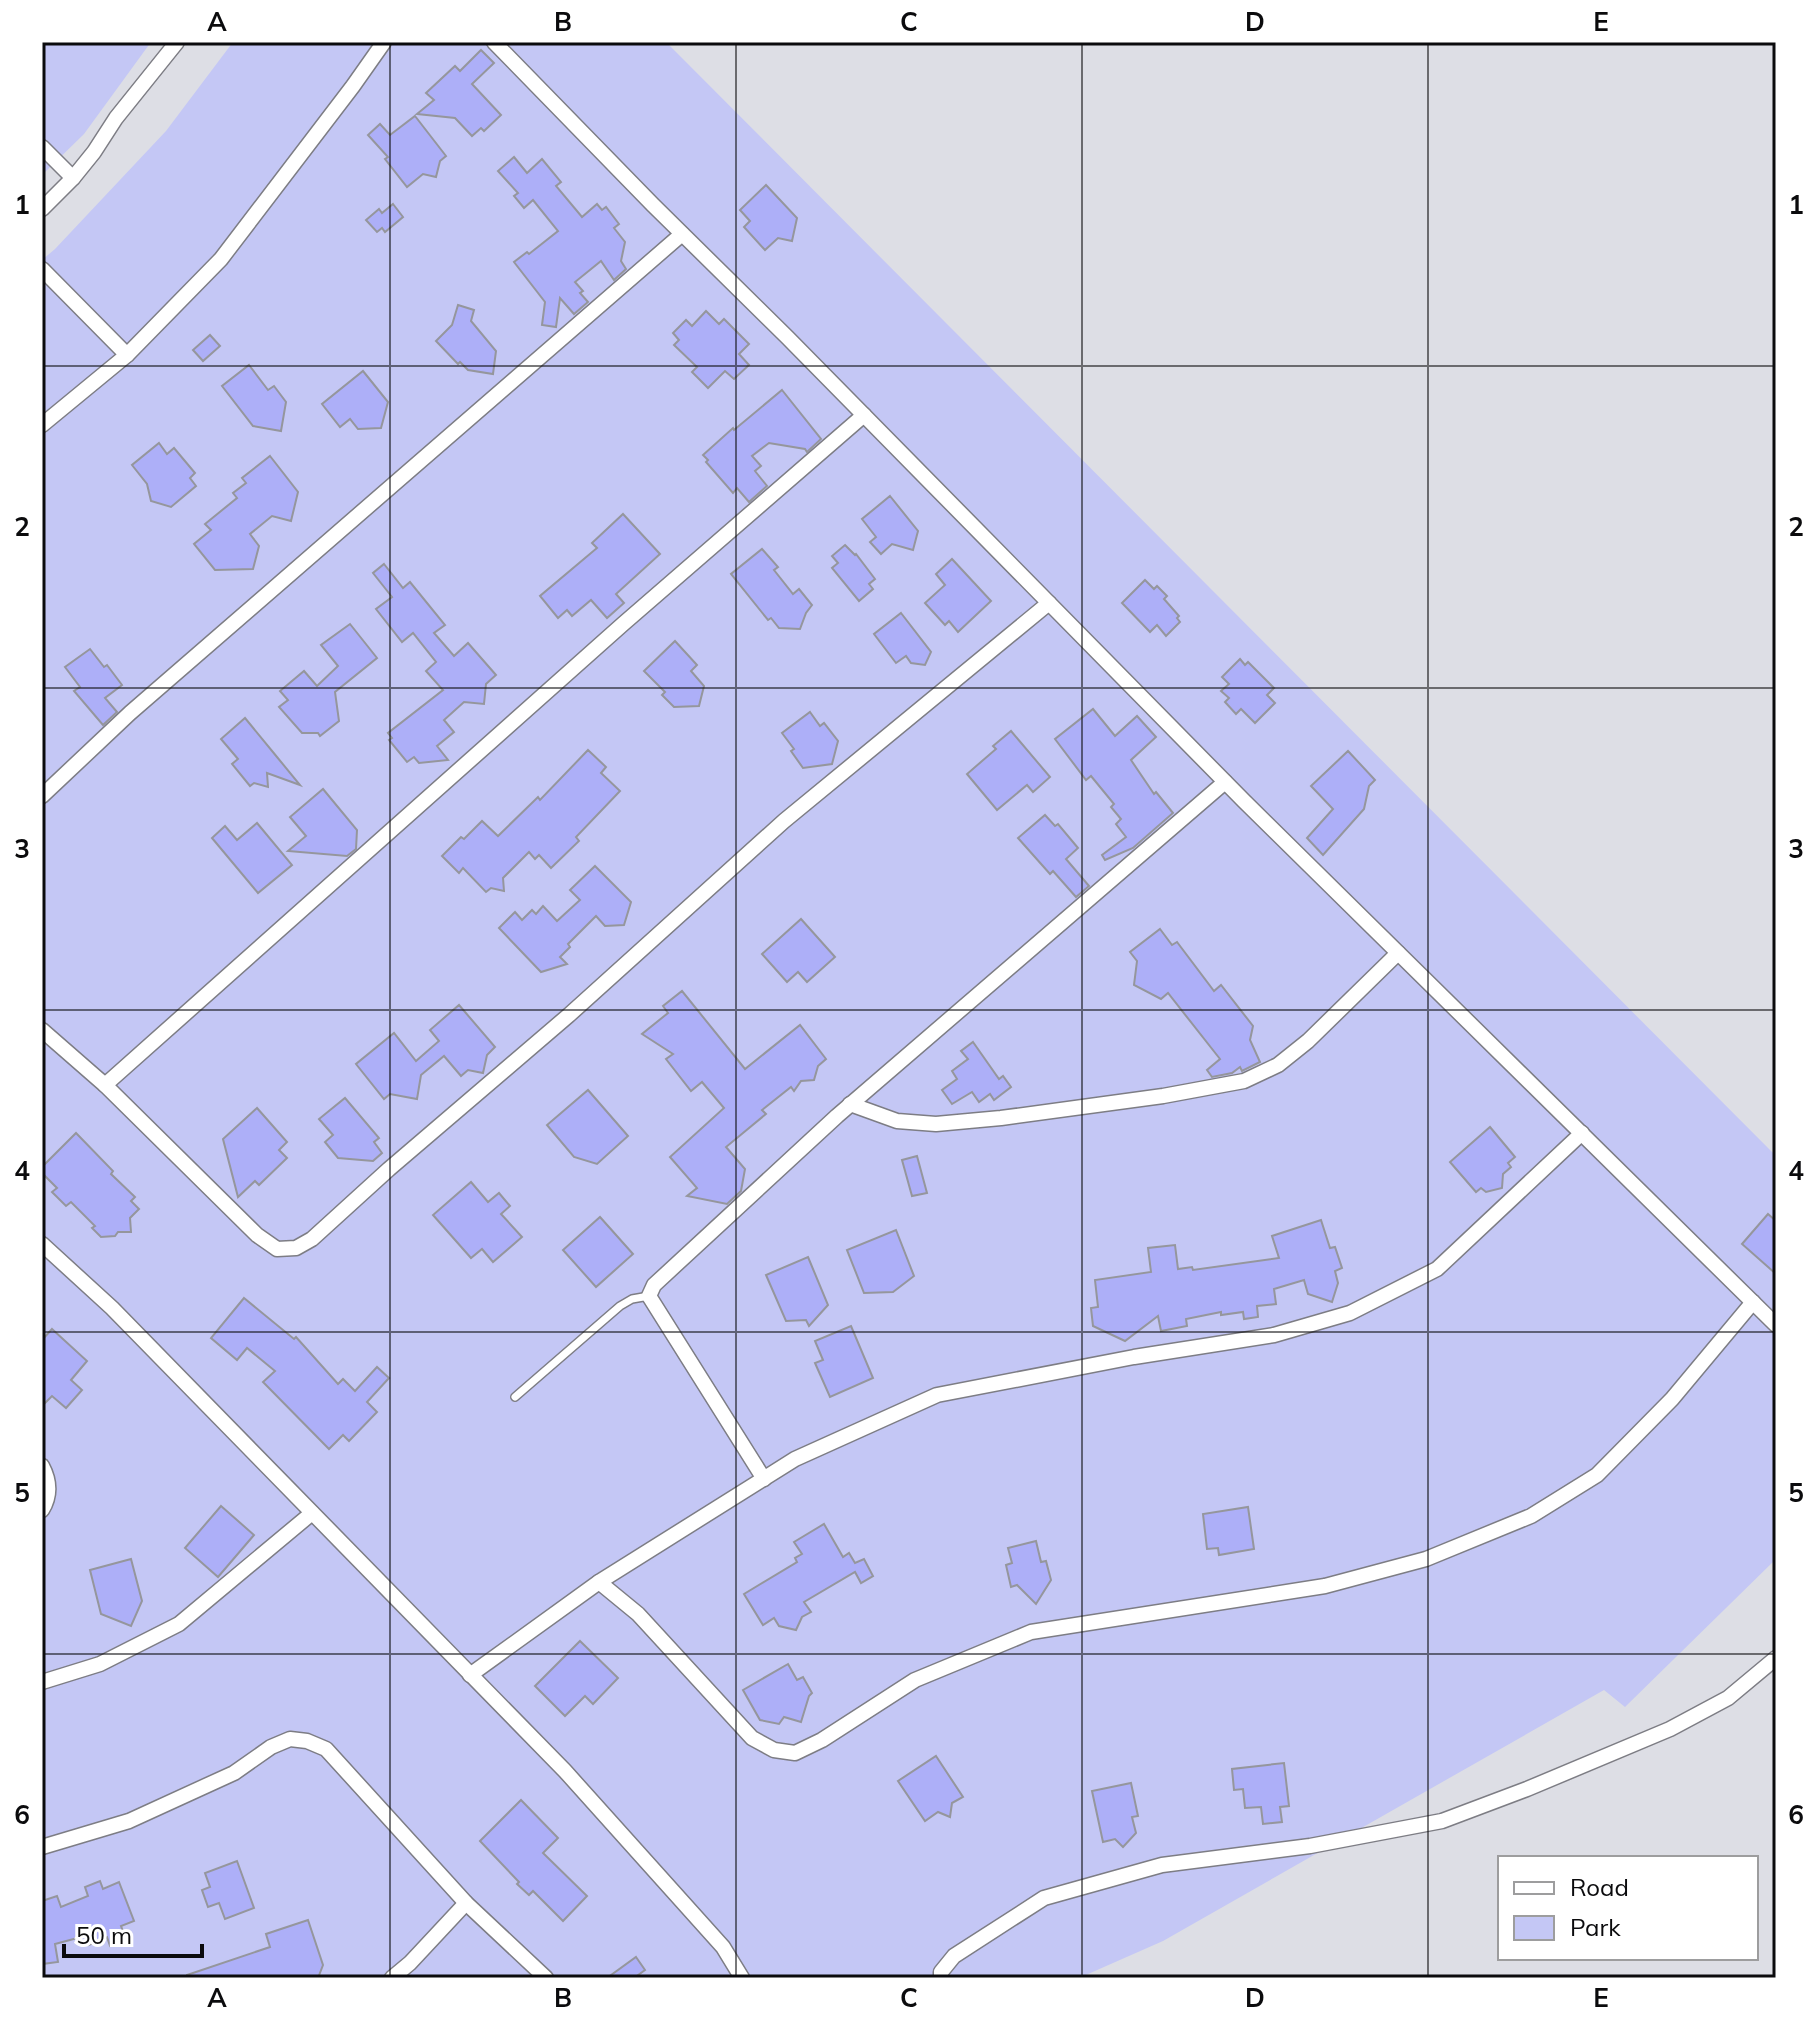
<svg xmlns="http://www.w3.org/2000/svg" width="1818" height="2020" font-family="Mulish,sans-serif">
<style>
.green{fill:#c4c7f5}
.building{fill:#adaff8;stroke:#95969c;stroke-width:2}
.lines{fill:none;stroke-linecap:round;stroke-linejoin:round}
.service-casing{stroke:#7d7d84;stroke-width:10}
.minor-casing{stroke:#7d7d84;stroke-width:17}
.service{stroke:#fff;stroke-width:7}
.minor{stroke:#fff;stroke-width:14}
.grid{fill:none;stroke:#0b0b0d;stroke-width:2;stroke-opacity:0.55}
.neatline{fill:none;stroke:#0b0b0d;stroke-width:3}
.grid-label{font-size:26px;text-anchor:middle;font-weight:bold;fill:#0b0b0d}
</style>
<rect width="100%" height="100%" fill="#dddee5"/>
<g class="green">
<path d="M42,42h109l-67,92 -42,41z"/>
<path d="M233,42h433l1110,1114v403l-151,148 -21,-17 -441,251 -84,37h-1037v-1718l13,-11 111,-118z"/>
</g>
<g class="building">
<path d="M481,50l13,13 -22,21 29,31 -17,16 -3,-3 -9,8 -17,-18 -38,-4 17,-14 -8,-7 29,-27 5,5z"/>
<path d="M415,116l31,40 -6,5 -4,16 -13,-3 -16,13 -22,-28 3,-2 -20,-22 12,-11 10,11z"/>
<path d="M514,157l13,16 15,-14 19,23 -5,4 26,31 15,-13 5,6 4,-3 13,17 -5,4 11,14 -4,19 5,8 -12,11 -13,-19 -26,21 8,9 -3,2 8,9 -14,12 -14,-16 -4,29 -14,-2 3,-23 -31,-40 13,-10 2,2 29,-23 -25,-31 -9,8 -10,-12 4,-3 -20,-22z"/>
<path d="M766,185l31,33 -5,23 -14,-3 -13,12 -21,-23 6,-6 -10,-11z"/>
<path d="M393,204l10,13 -18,15 -3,-4 -5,4 -11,-12 13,-11 3,4z"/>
<path d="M458,305l16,5 -3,11 25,30 -3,23 -25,-4 -8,-8 -2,2 -22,-23 16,-16z"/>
<path d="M706,311l13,13 5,-5 25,25 -10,10 10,11 -15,14 -9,-8 -17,17 -16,-16 5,-5 -23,-22 5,-5 -6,-7 13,-13 6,6z"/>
<path d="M210,335l10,11 -17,15 -10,-11z"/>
<path d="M249,365l19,25 6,-4 12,16 -5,29 -28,-5 -31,-40z"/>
<path d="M363,371l25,31 -7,26 -23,1 -8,-10 -10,8 -18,-23z"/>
<path d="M782,390l39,49 -14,13 -2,-3 -36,-6 -17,13 9,10 -6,5 12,15 -18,16 -12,-14 -4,5 -27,-31 2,-2 -5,-5 30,-27 1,2z"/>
<path d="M159,443l8,11 7,-6 21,25 -5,5 6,8 -25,21 -20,-6 -4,-17 -15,-19z"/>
<path d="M270,456l28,36 -7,29 -19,-5 -22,18 9,12 -6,23 -38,1 -21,-26 17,-14 -6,-6 32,-26 -4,-5 13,-10 -4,-5z"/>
<path d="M890,496l28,35 -5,19 -21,-6 -11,10 -11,-12 6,-5 -14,-18z"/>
<path d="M623,514l37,40 -44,40 8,9 -17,15 -16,-18 -19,16 -5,-6 -9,8 -18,-22 57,-48 -5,-5z"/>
<path d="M845,545l10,10 1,-1 19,25 -6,5 4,5 -14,12 -27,-33 6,-5 -6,-7z"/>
<path d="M762,549l16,18 -4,3 19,24 6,-5 13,16 -6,8 -6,16 -21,-1 -8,-10 -3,2 -37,-46z"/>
<path d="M952,559l39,42 -33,31 -9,-11 -4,4 -20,-22 20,-18 -9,-11z"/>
<path d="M384,564l19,24 7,-6 35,43 -11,8 20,23 14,-13 28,32 -10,9 -2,20 -20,-2 -20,18 10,12 -17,14 11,14 -29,3 -5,-6 -7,5 -18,-22 3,-2 -4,-5 55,-43 -17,-19 10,-9 -23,-29 -11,9 -26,-33 16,-12 -19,-24z"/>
<path d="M1145,580l9,9 3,-3 10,10 -3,3 15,17 -2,2 3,4 -14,14 -9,-11 -7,7 -28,-29z"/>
<path d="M901,613l30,39 -6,13 -14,-2 -5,-7 -10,7 -22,-29z"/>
<path d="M350,624l27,34 -42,34 4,29 -19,15 -2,-3h-16l-23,-26 9,-7 -8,-9 24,-20 13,15 21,-20 -17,-21z"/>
<path d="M675,641l22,24 -6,6 13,15 -5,20 -25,1 -12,-12 3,-3 -21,-21z"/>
<path d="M90,649l14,18 3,-2 15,20 -17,13 12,14 -14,13 -29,-34 6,-4 -15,-20z"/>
<path d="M1240,659l5,6 3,-3 26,26 -7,7 8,8 -20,20 -14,-14 -5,5 -11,-12 4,-4 -8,-7 8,-7 -7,-7z"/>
<path d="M1093,709l22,27 22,-20 19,21 -25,23 23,34 2,-2 17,21 -40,35 -28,12 -3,-5 24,-18 -10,-13 5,-5 -10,-12 3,-3 -23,-28 -5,4 -31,-41z"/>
<path d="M810,712l10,14 4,-3 14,18 -6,23 -29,4 -12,-17 3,-2 -12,-16z"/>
<path d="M245,718l32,39 23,28 -33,-12 1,14 -14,-4 -4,3 -18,-22 6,-5 -17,-20z"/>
<path d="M1011,731l39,46 -17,15 -6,-7 -30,25 -30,-36 29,-25 -3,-3z"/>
<path d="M588,750l18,17 -5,6 19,18 -44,46 3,4 -28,27 -12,-13 -4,4 -6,-7 -26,26 1,13 -13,-3 -5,4 -23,-24 -4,5 -17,-17 19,-19 3,2 18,-18 16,15 40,-39 2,3z"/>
<path d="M1348,751l27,29 -6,6 -5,23 -41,46 -16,-17 26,-29 -22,-23z"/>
<path d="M323,789l34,41 -1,19 -9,7 -59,-5 18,-15 -16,-19z"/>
<path d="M1045,815l10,11 3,-2 20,24 -12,11 23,27 -13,11 -23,-26 -3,3 -32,-36z"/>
<path d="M257,823l35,42 -34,28 -46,-55 13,-12 12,14z"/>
<path d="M595,866l36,36 -7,23 -19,1 -9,-10 -28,28 2,3 -10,10 7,7 -26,8 -42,-44 16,-16 7,8 10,-10 4,4 7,-8 14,15 23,-21 -10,-10z"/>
<path d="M801,919l34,38 -28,25 -9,-10 -11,10 -25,-28z"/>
<path d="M1160,929l12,16 5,-3 37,49 7,-6 32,41 -3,14 10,22 -18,9 -2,-4 -8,6 -20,4 -5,-7 13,-11 -52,-66 -7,6 -27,-14 3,-24 -7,-9z"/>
<path d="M682,991l63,78 55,-44 26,34 -8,7 -4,14 -13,1 -7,10 -3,-4 -29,23 4,4 -40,33 19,22 -4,22 -14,13 -40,-8 10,-8 -27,-31 54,-49 -22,-26 -11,9 -25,-32 7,-5 -31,-20 26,-21 -5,-7z"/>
<path d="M459,1005l36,42 -8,8 -4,18 -15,-3 -7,6 -17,-20 -23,19 -4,24 -27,-5 -6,5 -28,-35 38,-31 22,28 23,-20 -9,-11z"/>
<path d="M973,1042l26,37 4,-3 8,11 -17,13 -4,-6 -11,8 -7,-10 -20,12 -10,-14 15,-11 -5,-8 16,-12 -7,-8z"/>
<path d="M588,1090l40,46 -31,28 -23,-7 -27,-32z"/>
<path d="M345,1098l34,40 -5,4 8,11 -9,8 -35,-3 -13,-16 8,-7 -14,-16z"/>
<path d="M257,1108l30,34 -8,8 8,8 -28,27 -4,-4 -17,16 -15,-58z"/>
<path d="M1490,1127l25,30 -7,6 3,4 -8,7 -1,14 -16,4 -5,-4 -5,4 -26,-30z"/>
<path d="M76,1133l37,38 -2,3 24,23 -4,4 8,8 -9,9 1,14h-13l-3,4 -14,1 -9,-9 3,-2 -24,-24 -5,4 -14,-14 5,-4 -15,-15v-6z"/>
<path d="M917,1156l10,37 -15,3 -10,-36z"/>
<path d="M471,1182l17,20 11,-9 11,13 -9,8 21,23 -29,25 -11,-13 -11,9 -38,-43z"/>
<path d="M1768,1214l8,7v53l-34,-30z"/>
<path d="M600,1217l33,37 -37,33 -33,-37z"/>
<path d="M1321,1220l9,28 5,-1 7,21 -7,3 3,12 -6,19 -24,-8 -4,-14 -30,9 2,15 -19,2 1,11 -14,2 -1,-7 -22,3v-3l-35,7 1,7 -26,5 -3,-15 -33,25 -32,-15 -2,-18 7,-1 -3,-27 56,-8 -3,-24 27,-3 3,24 14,-2 1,3 86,-12 -7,-22z"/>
<path d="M896,1230l18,46 -21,16 -29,1 -17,-43z"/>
<path d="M808,1257l20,48 -19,21 -3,-6 -20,1 -20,-46z"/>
<path d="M244,1298l50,41 2,-2 42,47 5,-5 12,12 22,-24 12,11 -22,24 10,10 -28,29 -6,-6 -14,14 -66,-67 12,-11 -28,-23 -10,12 -26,-22z"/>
<path d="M851,1326l22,52 -43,19 -15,-34 8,-3 -8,-19z"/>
<path d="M52,1329l35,32 -16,19 11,10 -16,18 -14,-12 -10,10v-66z"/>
<path d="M221,1506l33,29 -36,42 -33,-29z"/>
<path d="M1248,1507l6,42 -35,6 -1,-7 -11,1 -4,-35z"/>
<path d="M824,1524l19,33 6,-4 6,10 9,-4 9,17 -12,7 -6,-11 -51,30 7,10 -9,5 -6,13 -17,-4 -5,-8 -11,7 -19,-31 53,-32 -2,-4 7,-4 -8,-12z"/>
<path d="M1036,1541l5,21 5,-1 5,19 -15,24 -19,-19 -6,2 -5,-22 6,-2 -4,-15z"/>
<path d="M131,1559l11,42 -11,25 -30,-12 -11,-44z"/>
<path d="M580,1641l38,37 -25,26 -8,-8 -20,20 -30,-30z"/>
<path d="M788,1664l9,16 6,-3 9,16 -3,3 -8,26 -17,-5 -5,7 -19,-4 -17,-30z"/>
<path d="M936,1756l27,41 -11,6 -2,14 -12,-5 -13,9 -27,-40z"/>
<path d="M1284,1763l5,43 -9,1 2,15 -19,2 -2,-17 -16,1 -2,-19 -9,1 -2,-21z"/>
<path d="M1131,1783l7,33 -6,1 4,16 -13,14 -8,-8 -12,3 -11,-51z"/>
<path d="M521,1800l37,38 -15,15 44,43 -24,25 -30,-30 -4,4 -12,-11 2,-2 -39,-41z"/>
<path d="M237,1861l17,47 -29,11 -6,-16 -11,4 -6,-17 8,-3 -5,-14z"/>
<path d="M100,1881l3,8 16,-7 15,39 -13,5 5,13 -16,7 -3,-9 -18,8 -4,-9 -30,8 3,18 -16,2v-63l15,-5 4,11 27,-11 -3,-9z"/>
<path d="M308,1920l15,45 -5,13h-131v-3l83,-28 -4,-13z"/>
<path d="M636,1957l9,13 -11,8h-27z"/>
</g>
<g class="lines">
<defs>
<path id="service" d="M515,1397l105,-91 12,-7 17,-3"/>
<g id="minor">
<path d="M494,42l159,163 134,132 457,464 532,524"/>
<path d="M42,147l31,31"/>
<path d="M42,209l31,-31 21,-26 22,-34 61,-76"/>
<path d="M42,269l85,86"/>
<path d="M42,425l85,-70 94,-96 132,-173 31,-44"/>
<path d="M42,796l88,-83 552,-479"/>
<path d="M42,1030l63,55 152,150 20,14 19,-1 16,-9 77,-70 180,-154 215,-194 265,-218"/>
<path d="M105,1085l518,-461 241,-209"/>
<path d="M850,1104l47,17 39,3 65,-6 162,-22 81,-15 34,-16 30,-24 90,-88"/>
<path d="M42,1244l70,64 453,463 158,176 19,31"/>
<path d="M42,1466c8,15 9,29 0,44"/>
<path d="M764,1479l-115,-183 5,-11 183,-169 388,-334"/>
<path d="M599,1582l39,32 114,124 22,12 21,3 27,-13 93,-60 116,-48 294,-46 101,-27 105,-43 66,-41 75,-76 81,-97"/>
<path d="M470,1675l129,-93 196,-123 142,-64 197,-38 140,-22 76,-22 87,-44 145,-136"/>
<path d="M42,1682l58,-18 79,-40 133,-111"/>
<path d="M42,1847l87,-26 105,-48 37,-26 19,-8 17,2 19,8 140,154 80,75"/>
<path d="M392,1978l18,-15 56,-60"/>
<path d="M941,1978v-6l13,-16 90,-58 118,-33 148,-19 132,-25 85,-32 143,-60 58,-31 48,-40"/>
</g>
</defs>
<use href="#service" class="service-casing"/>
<use href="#minor" class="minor-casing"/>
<use href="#service" class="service"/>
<use href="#minor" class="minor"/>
</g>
<path class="grid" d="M390,42v1936M736,42v1936M1082,42v1936M1428,42v1936M42,366h1734M42,688h1734M42,1010h1734M42,1332h1734M42,1654h1734"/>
<rect width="1818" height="2020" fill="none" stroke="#ffffff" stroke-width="88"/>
<rect x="1498" y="1856" width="260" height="104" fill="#ffffff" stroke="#9d9d9e" stroke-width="2"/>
<rect x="1514" y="1882" width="40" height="12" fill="#ffffff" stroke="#9d9d9e" stroke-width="2"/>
<text x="1570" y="1896" font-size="24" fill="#0b0b0d">Road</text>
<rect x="1514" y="1916" width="40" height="24" fill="#c4c7f5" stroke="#9d9d9e" stroke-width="2"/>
<text x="1570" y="1936" font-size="24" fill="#0b0b0d">Park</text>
<path d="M64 1944v12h138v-12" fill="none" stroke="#0b0b0d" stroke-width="4"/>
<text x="76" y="1944" font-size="24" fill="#0b0b0d" stroke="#ffffff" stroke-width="6" paint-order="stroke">50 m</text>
<rect x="44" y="44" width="1730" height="1932" class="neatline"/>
<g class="grid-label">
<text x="217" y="31">A</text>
<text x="563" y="31">B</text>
<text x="909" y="31">C</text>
<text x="1255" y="31">D</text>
<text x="1601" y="31">E</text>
<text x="22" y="214">1</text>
<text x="1796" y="214">1</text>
<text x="22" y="536">2</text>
<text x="1796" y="536">2</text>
<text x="22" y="858">3</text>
<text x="1796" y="858">3</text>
<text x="22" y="1180">4</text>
<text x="1796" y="1180">4</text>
<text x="22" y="1502">5</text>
<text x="1796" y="1502">5</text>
<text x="22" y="1824">6</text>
<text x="1796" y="1824">6</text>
<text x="217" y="2007">A</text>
<text x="563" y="2007">B</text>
<text x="909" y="2007">C</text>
<text x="1255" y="2007">D</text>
<text x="1601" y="2007">E</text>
</g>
</svg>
